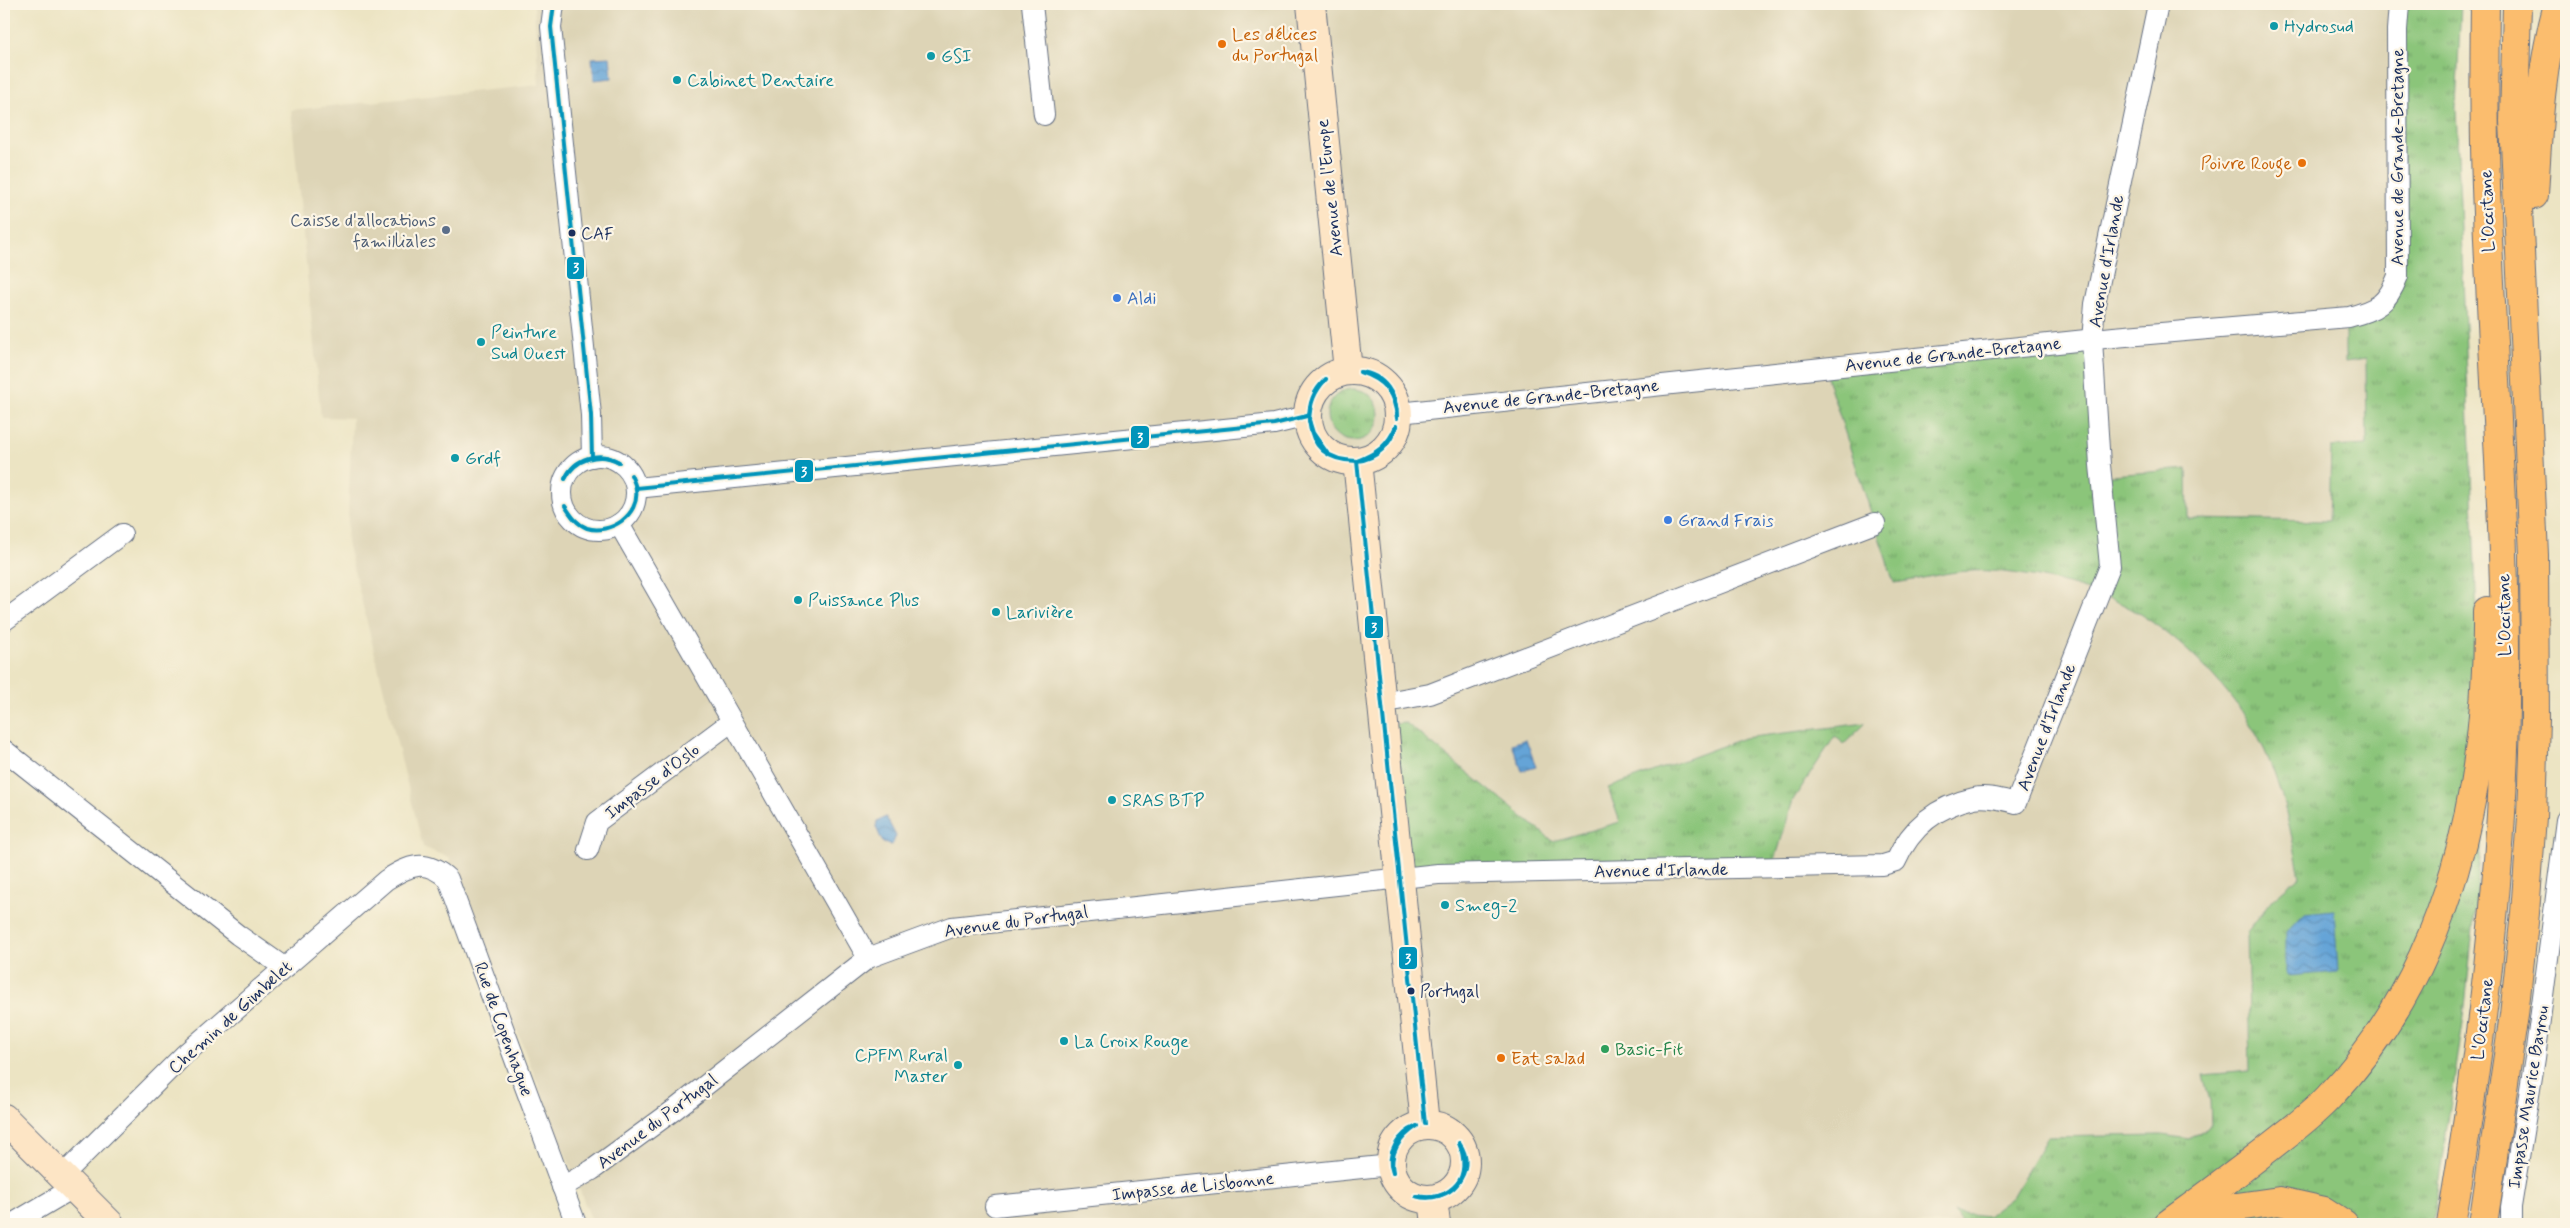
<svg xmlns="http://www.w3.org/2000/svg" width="2570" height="1228" font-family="Mynerve,sans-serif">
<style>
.built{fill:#ddd4b6}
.grass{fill:url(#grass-tufts);stroke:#537a6c}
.water{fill:url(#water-waves);stroke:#406a9a}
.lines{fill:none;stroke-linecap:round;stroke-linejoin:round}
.street-casing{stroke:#646e81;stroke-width:22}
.secondary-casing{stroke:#646e81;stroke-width:30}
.highway-casing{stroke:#646e81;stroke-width:30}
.street{stroke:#fff;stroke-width:20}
.secondary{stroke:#fde5c5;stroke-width:28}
.highway{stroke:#fbbd6e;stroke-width:28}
.bus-1-casing{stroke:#fcf5e5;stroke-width:8}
.bus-1{stroke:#0094ba;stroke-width:4}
.culture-dot{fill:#0f9aa8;stroke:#fcf5e5;stroke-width:2}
.food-dot{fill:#e8710a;stroke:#fcf5e5;stroke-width:2}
.service-dot{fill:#5c6f8a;stroke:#fcf5e5;stroke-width:2}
.bus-dot{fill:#1b2f5e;stroke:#fcf5e5;stroke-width:2}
.shop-dot{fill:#3f7fe0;stroke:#fcf5e5;stroke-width:2}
.leisure-dot{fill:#2e9e5b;stroke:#fcf5e5;stroke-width:2}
.labels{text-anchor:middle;stroke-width:4.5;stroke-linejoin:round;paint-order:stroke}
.bus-label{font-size:17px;fill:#1b2f5e;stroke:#fcf5e5;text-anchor:start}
.culture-label{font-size:18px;fill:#0d838f;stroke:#fcf5e5;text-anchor:start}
.food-label{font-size:18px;fill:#c56008;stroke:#fcf5e5;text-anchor:start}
.street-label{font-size:18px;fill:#1b2f5e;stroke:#fcf5e5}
.service-label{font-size:18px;fill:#4e5e75;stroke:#fcf5e5;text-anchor:end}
.shop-label{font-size:18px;fill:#366cbe;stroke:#fcf5e5;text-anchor:start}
.leisure-label{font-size:18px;fill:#27864d;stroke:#fcf5e5;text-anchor:start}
.line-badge{stroke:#fcf5e5;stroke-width:2}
.badge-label{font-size:14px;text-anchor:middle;font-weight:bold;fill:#fff}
</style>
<defs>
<pattern id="grass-tufts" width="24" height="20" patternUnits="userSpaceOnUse" patternTransform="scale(1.25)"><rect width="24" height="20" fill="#8bc57a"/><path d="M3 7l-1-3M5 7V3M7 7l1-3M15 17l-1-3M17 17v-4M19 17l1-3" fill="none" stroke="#71a067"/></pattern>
<pattern id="water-waves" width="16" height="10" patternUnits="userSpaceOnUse" patternTransform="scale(1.25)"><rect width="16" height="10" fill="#65a4d7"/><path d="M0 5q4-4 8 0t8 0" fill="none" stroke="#5286b2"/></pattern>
</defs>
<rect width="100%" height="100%" fill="#fcf5e5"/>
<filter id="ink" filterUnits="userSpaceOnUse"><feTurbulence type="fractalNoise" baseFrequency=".02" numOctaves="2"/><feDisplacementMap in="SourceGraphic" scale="10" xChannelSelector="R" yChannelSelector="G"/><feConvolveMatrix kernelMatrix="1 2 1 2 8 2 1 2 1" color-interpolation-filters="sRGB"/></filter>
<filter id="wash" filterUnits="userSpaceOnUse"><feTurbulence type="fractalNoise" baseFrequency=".0096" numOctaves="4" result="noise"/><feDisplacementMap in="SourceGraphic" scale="20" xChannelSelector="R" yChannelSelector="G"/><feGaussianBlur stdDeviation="1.12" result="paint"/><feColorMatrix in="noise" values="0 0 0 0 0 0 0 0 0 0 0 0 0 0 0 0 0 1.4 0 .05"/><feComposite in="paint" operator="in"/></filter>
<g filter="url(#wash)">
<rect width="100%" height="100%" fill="#ece4c3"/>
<path class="built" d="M534,4h1906l-72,1000 -234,220h-1541l-144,-366 -26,-11 -76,-305 5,-124 -31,-1 -30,-307 248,-25z"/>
<g class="grass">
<path d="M2399,4h62l-5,104 29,702 -21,207 -32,207h-469l-9,-12 33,4 25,-19 35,-60 115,-2 27,4 22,-15 -1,-23 -7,-26 47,-4 -3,-139 26,-33 27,-23c-9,-43 -17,-87 -36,-127 -26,-56 -89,-119 -144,-146 -37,-19 -110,-35 -151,-32 -25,1 -50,9 -75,12l-70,-215 268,-28 9,136 86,-7 1,50 141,2 2,-74 36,-2 -1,-86 -21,3v-33l45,-33z"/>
<circle cx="1353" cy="415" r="26"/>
<path d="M1406,723l147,118 67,-19 -12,-34 136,-50 122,-15 -22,21 -9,-8 -42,64 -20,67 -375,10 -14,-152z"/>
</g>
<g class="water">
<path d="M610,57l2,21 -18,2 -2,-22z"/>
<path d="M1526,739l10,28 -14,4 -10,-27z"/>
<path d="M886,817l10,19 -4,9 -9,-2 -7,-16 1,-6z"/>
<path d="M2334,910l4,62 -52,4v-44l18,-19z"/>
</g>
</g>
<g filter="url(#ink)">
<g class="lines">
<defs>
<g id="street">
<path d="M554,4l-3,23 40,388 1,42"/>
<path d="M1032,4l12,111"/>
<path d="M1399,413l715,-76 235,-20c28,-8 38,-12 49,-41l-1,-246 2,-26"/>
<circle cx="599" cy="493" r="37"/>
<path d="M636,488l638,-64 33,-8"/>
<path d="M619,524l249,434"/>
<path d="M4,621l118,-87"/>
<path d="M1381,703l49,-9 445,-171"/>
<path d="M4,750l234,185 47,33"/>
<path d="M588,850l9,-28 134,-100"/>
<path d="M63,1175l122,-121 201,-174c24,-15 39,-22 62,-1l128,345"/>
<path d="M562,1187l30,-17 82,-60 194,-152 84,-31 486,-53 445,-9 13,-4c15,-34 41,-55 78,-63 13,-3 29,2 42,5l94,-237 -10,-101 -8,-125 3,-36 63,-300"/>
<path d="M995,1206l396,-41"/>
<path d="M12,1224l61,-36"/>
<path d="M2511,1224v-17l24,-149 31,-238"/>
</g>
<g id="secondary">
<path d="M1311,4l37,367"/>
<circle cx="1353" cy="416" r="45"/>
<path d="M1357,461l68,663"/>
<path d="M4,1118l106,106"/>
<circle cx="1428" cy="1162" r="37"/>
<path d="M1433,1199l3,25"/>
</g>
<g id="highway">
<path d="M2534,195c4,-69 6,-124 24,-191"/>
<path d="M2168,1224c33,-24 65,-48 97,-73 21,-17 44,-33 63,-53 123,-129 161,-314 159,-487"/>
<path d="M2194,1224l43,-17 42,-6 45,10 20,13"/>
<path d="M2451,1224c29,-172 52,-344 54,-519 2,-164 -12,-328 -18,-492 -3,-70 -3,-139 -2,-209"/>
<path d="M2483,1224l31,-209 11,-102 7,-96 3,-97 -1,-165 -20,-434 3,-117"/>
</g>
</defs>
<use href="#street" class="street-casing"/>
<use href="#secondary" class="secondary-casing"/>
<use href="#highway" class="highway-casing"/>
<use href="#street" class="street"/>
<use href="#secondary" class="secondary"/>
<use href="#highway" class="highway"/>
<defs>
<g id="bus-1">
<path d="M554,4l-3,23 40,388 1,42"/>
<path d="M1360,372c24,2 38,24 37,46"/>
<path d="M1360,372c24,8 35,21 37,46"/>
<path d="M1309,420l4,13 14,20"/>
<path d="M1309,420c3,29 21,41 48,41"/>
<path d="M1309,420c0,-17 4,-29 17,-41"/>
<path d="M1309,420c1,-17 5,-28 17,-41"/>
<path d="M1357,461c20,-2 34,-17 39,-35"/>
<path d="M1357,461c20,-8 31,-15 39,-35"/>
<path d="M1357,461l68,663"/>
<path d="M565,479c9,-21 34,-29 54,-17"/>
<path d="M565,479c10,-20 34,-28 54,-17"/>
<path d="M636,488l638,-64 33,-8"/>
<path d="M565,506c6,9 11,18 22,22 23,7 53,-13 49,-38 0,-5 -3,-10 -5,-15"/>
<path d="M1393,1173c-8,-19 6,-40 24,-47"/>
<path d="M1393,1173c-4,-21 7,-36 24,-47"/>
<path d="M1416,1196c37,7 57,-19 43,-53"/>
<path d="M1416,1196c31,10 64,-25 43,-53"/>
</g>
</defs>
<use href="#bus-1" class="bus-1-casing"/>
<use href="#bus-1" class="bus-1"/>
</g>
</g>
<g class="culture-dot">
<circle cx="2274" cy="26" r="5"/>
<circle cx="931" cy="56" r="5"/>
<circle cx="677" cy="80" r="5"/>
<circle cx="481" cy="342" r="5"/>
<circle cx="455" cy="458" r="5"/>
<circle cx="798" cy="600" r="5"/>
<circle cx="996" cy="612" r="5"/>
<circle cx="1112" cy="800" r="5"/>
<circle cx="1445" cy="905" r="5"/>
<circle cx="1064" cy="1041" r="5"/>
<circle cx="958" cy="1065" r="5"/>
</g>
<g class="food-dot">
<circle cx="1222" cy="44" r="5"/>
<circle cx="2302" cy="163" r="5"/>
<circle cx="1501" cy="1058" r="5"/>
</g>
<circle class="service-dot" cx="446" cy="230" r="5"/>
<g class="bus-dot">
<circle cx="572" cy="233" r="4.5"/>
<circle cx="1411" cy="991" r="4.5"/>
</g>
<g class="shop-dot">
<circle cx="1117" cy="298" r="5"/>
<circle cx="1668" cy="520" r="5"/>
</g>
<circle class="leisure-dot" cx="1605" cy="1049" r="5"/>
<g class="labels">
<g class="bus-label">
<text x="581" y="239">CAF</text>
<text x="1420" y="997">Portugal</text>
</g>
<g class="culture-label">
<text x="2284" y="32">Hydrosud</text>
<text x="941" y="62">GSI</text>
<text x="687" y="86">Cabinet Dentaire</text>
<text x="491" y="338">Peinture<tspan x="491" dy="21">Sud Ouest</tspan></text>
<text x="465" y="464">Grdf</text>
<text x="808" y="606">Puissance Plus</text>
<text x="1006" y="618">Larivière</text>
<text x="1122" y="806">SRAS BTP</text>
<text x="1455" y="911">Smeg-2</text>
<text x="1074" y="1047">La Croix Rouge</text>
<text x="948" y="1061" text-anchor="end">CPFM Rural<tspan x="948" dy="21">Master</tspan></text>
</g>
<g class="food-label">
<text x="1232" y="40">Les délices<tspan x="1232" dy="21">du Portugal</tspan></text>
<text x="2292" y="169" text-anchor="end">Poivre Rouge</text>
<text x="1511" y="1064">Eat salad</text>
</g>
<g class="street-label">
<text transform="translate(2397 157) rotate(-90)" y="6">Avenue de Grande-Bretagne</text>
<text transform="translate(1329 188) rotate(-96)" y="6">Avenue de l'Europe</text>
<text transform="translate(2487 211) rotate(-92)" y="6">L'Occitane</text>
<text transform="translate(2106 261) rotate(-80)" y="6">Avenue d'Irlande</text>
<text transform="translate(1953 354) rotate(-6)" y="6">Avenue de Grande-Bretagne</text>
<text transform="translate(1551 396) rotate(-6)" y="6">Avenue de Grande-Bretagne</text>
<text transform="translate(2504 615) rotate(-91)" y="6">L'Occitane</text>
<text transform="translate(2046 727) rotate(-69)" y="6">Avenue d'Irlande</text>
<text transform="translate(652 781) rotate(-37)" y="6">Impasse d'Oslo</text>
<text transform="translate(1661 870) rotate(-1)" y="6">Avenue d'Irlande</text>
<text transform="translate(1016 921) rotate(-8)" y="6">Avenue du Portugal</text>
<text transform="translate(230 1017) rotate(-42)" y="6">Chemin de Gimbelet</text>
<text transform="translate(2482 1019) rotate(-83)" y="6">L'Occitane</text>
<text transform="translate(504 1029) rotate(70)" y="6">Rue de Copenhague</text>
<text transform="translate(2528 1097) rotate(-81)" y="6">Impasse Maurice Bayrou</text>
<text transform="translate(657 1121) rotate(-37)" y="6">Avenue du Portugal</text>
<text transform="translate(1193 1186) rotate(-6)" y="6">Impasse de Lisbonne</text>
</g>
<g class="service-label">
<text x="436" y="226">Caisse d'allocations<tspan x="436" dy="21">familliales</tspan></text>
</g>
<g class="shop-label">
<text x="1127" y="304">Aldi</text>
<text x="1678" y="526">Grand Frais</text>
</g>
<g class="leisure-label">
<text x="1615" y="1055">Basic-Fit</text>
</g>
</g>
<g class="line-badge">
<rect x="566" y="256" width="19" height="24" rx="5" fill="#0094ba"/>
<rect x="1130" y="425" width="20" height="24" rx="5" fill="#0094ba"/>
<rect x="794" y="459" width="20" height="24" rx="5" fill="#0094ba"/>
<rect x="1364" y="615" width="20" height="24" rx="5" fill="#0094ba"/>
<rect x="1398" y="946" width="20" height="24" rx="5" fill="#0094ba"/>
</g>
<g class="badge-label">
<text x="576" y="272">3</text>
<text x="1140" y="442">3</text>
<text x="804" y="476">3</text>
<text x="1374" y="632">3</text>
<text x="1408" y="963">3</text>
</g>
<rect width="2570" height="1228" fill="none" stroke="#fcf5e5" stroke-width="20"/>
</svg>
